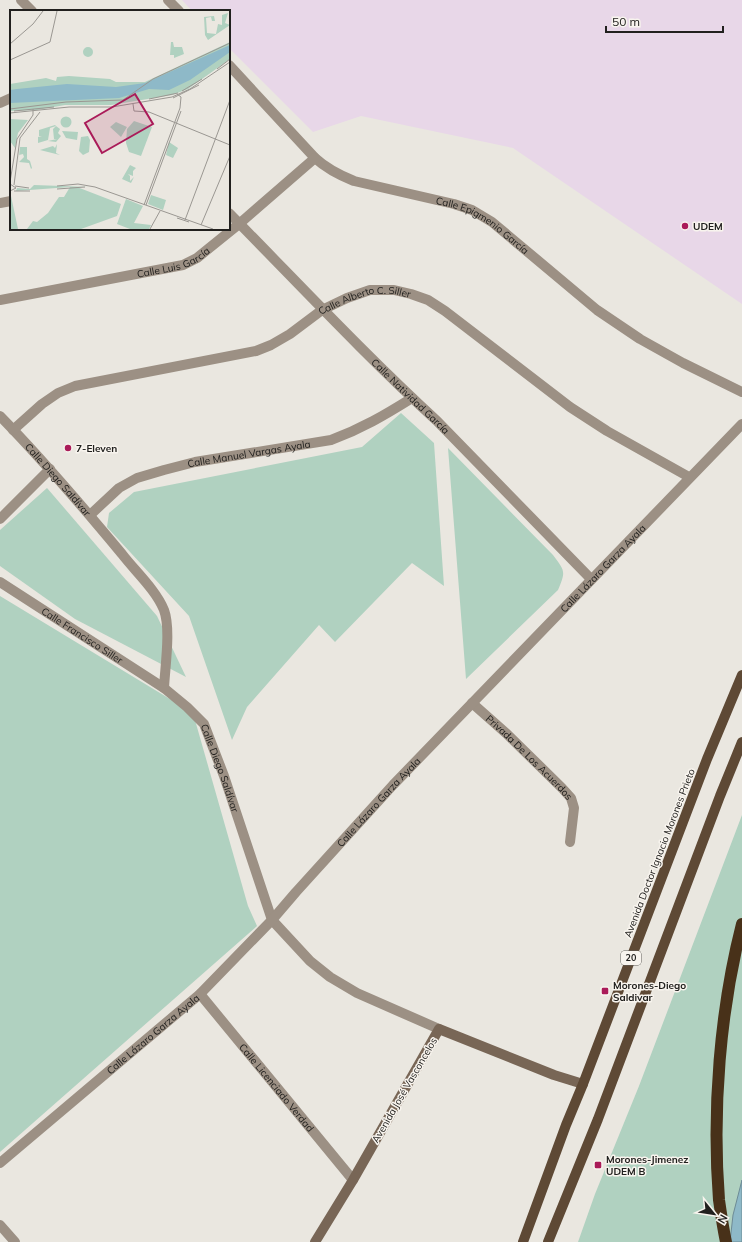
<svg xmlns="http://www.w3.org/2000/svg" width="742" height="1242" font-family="Mulish,sans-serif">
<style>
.education{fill:#e8d7e8}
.green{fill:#b0d1c0}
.water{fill:#8eb9c8;stroke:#6d8b95}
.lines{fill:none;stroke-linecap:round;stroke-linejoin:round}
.minor{stroke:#9c9084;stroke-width:10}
.secondary{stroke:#786656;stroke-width:10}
.primary{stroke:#5e4935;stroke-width:10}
.motorway{stroke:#483119;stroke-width:12}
.poi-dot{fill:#aa1b59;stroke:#f8f4ee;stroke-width:1.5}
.labels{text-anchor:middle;stroke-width:3;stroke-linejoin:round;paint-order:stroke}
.shield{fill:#f8f4ee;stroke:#62605c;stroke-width:1}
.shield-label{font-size:9px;font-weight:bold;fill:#21201e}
.poi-label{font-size:10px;font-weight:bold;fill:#21201e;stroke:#f8f4ee;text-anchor:start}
.street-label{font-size:10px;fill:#21201e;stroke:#f8f4ee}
.inset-road{fill:none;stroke:#9a9792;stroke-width:1}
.view{fill:#aa1b59;fill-opacity:0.15;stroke:#aa1b59;stroke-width:2}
.inset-edge{fill:none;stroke:#21201e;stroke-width:2}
</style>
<rect width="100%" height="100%" fill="#eae7e0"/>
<path class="education" d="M182,0h560v304l-229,-156 -152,-32 -48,16 -84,-84v-37h-37z"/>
<g class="green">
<path d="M401,413l33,30 10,143 -32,-23 -77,79 -16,-17 -72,82 -15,33 -43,-124 -82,-89 2,-14 25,-21 228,-45z"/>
<path d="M448,448l105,107c12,16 13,16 5,35l-92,89z"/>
<path d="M47,488l110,128 29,61 -111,-58 -75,-53v-36z"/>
<path d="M0,596l193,117 55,193 9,20 -257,226z"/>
<path d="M742,815v427h-164l17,-48 44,-108z"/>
</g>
<path class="water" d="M742,1180v62h-12l3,-27z"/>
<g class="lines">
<g class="minor">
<path d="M21,0l11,11"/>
<path d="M168,0l11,11"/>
<path id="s1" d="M229,65l86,93c12,11 24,17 39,23l100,23 18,6 20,12 105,88 43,29 43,24 59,29"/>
<path d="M0,103l11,-5"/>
<path d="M0,203l11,-2"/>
<path id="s2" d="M229,213c69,70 136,142 208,208l154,158"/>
<path id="s3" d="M0,300l183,-35 14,-7 42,-34 76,-66"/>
<path id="s4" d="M0,416c43,44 83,91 122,138 13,17 34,36 42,56 7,19 1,57 0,78"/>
<path id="s5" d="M13,430l29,-26 16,-11 17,-7 181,-35 15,-6 19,-11 32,-24 25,-12 23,-8h24l17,4 17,6 17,11 125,96 37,24 82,46"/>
<path id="s6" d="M90,515l29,-27 18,-10 27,-8 31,-8 136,-22c30,-11 54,-25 81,-42"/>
<path d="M0,519l50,-50"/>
<path id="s7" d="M0,582l164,106 23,19 17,17 20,52 48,144 38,41 20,16 27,16 82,36"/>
<path id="s8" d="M472,703l35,31 55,54 9,10 3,10 -4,34"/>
<path id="s9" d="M200,994l153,186"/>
<path id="s10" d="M0,1163l200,-169 72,-74 24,-28 97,-107 349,-361"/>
<path d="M0,1225l15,17"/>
</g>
<path class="secondary" d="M315,1242l38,-62 86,-151 115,46 29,9"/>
<g class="primary">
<path d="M523,1242l43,-117 17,-41 124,-325 35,-84"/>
<path d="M548,1242l50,-123 122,-323 22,-54"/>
</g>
<path class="motorway" d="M726,1242c-3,-14 -5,-28 -7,-42 -7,-90 1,-190 23,-276"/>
</g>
<g class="poi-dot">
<circle cx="685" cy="226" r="4"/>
<circle cx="68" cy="448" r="4"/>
<rect x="601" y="987" width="8" height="8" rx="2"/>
<rect x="594" y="1161" width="8" height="8" rx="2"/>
</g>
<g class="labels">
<rect class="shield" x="621" y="951" width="20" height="14" rx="3"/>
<g class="shield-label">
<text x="631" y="961">20</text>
</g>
<g class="poi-label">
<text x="693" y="230">UDEM</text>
<text x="76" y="452">7-Eleven</text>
<text x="613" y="989">Morones-Diego<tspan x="613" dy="12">Saldivar</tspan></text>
<text x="606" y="1163">Morones-Jimenez<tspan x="606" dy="12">UDEM B</tspan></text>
</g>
<g class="street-label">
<text dy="4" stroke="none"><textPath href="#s1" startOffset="310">Calle Epigmenio García</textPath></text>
<text dy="4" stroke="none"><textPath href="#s3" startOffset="178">Calle Luis García</textPath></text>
<text dy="4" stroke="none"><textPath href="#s5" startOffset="384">Calle Alberto C. Siller</textPath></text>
<text dy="4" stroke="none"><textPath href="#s2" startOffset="258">Calle Natividad García</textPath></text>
<text dy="4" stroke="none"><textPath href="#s6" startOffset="175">Calle Manuel Vargas Ayala</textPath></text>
<text dy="4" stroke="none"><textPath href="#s4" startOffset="86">Calle Diego Saldívar</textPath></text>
<text dy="4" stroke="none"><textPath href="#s10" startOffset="848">Calle Lázaro Garza Ayala</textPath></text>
<text dy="4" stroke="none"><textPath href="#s7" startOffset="98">Calle Francisco Siller</textPath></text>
<text dy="4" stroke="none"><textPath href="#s8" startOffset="79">Privada De Los Acuerdos</textPath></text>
<text dy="4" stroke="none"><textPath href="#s7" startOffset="296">Calle Diego Saldívar</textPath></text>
<text dy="4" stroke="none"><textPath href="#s10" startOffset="524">Calle Lázaro Garza Ayala</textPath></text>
<text transform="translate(659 853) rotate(-69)" y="4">Avenida Doctor Ignacio Morones Prieto</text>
<text dy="4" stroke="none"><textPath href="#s10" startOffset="200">Calle Lázaro Garza Ayala</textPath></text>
<text dy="4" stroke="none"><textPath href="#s9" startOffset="121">Calle Licenciado Verdad</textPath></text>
<text transform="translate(404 1090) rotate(-60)" y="4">Avenida José Vasconcelos</text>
</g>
</g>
<g transform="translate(10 10)">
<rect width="220" height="220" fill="#eae7e0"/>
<path d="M218,3l-3,10 5,2 -22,15 -3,-5 -1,-18 10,-1 1,5h-3l-1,-4 -5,1 1,15 9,1 2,-10 4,1v-10zM161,32h2l1,5h8l2,7 -10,4v-3h-4zM220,32v17l-42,30 -16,6 -61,10h-46l-28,5 -27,1v-27l36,-6 10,3 1,-4 12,-1 41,3 6,3h29zM73 42a5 5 0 1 1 10 0a5 5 0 1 1-10 0ZM50.5 112a5.5 5.5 0 1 1 11 0a5.5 5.5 0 1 1-11 0ZM0,109l18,1 -10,13 -3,15 -5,-7zM124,111l18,6 -11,29 -12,-4 -3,-9 1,-14zM106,112l11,5 -6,10 -11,-10zM45,115l1,1 4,3 -2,4 3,3 -5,6 -8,-1 9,-2h-3l-1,-10 3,-3 -6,2 -2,12 -10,3v-6l4,-1h-3v-6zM52,121l16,1 -1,8 -11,-2zM78,126l2,4 -1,12 -6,3 -4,-4 2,-14zM159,132l9,6 -5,10 -7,-3zM47,134l-1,9 4,2 -20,-5 13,-4 2,2zM10,137h7v12l3,2 2,7 -1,1 -2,-6 -10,-1 5,-5 -1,-3 -4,1 -1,11zM120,155l6,3 -3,3v5l-5,-2 2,2v5l4,-4 -3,6 -9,-4zM24,175l55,2h-12l44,17 -4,12 -36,13h-54l6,-8 4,1 11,-9 11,-16h5l6,-10 -54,4 1,-3 13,1zM0,184l1,2 7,33h-8zM141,185l15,5 -3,10 -15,-6zM116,189l17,7 -9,17 17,2 -2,4h-19l-13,-5z" fill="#b0d1c0"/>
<path d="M220,35v7l-40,28 -21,10 -20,-1 -30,9 -109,5v-13l7,-1 50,-5 49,3 29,-4z" fill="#8eb9c8"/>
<path class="inset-road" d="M0,34l23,-20 10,-13M0,50l40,-18 7,-31M207,59l13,-10M172,81l20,-12M163,88l26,-13M139,89l29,-6M123,94l1,7 15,1 81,33M0,99l56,-7 57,-2 30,-21 77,-36M4,101l40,-4M0,103l59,-6h43l60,-10 18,-8 40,-27M0,172l7,-43 16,-24v-6M0,174l6,4 -6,3M4,175l6,-47 20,-26M5,176l14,2M47,176l21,-2 17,3 118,42M47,179l28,-2M4,181h16M134,195l36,-97 1,-11 -4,-3M136,195l35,-94M167,208l12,4M175,210l45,-120M191,215l29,-69M140,219l10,-18"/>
<path class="view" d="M125,84l18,30 -51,29 -17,-30z"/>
<rect width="220" height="220" class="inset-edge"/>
</g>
<g transform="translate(714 1214) rotate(120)" stroke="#f8f4ee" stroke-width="3" paint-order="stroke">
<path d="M0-3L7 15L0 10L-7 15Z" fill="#21201e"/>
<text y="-6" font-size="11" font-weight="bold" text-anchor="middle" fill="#21201e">N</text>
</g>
<path d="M606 26v6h117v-6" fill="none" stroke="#21201e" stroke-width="2"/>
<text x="612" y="26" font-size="12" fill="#21201e" stroke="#f8f4ee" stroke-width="3" paint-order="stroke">50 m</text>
</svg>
